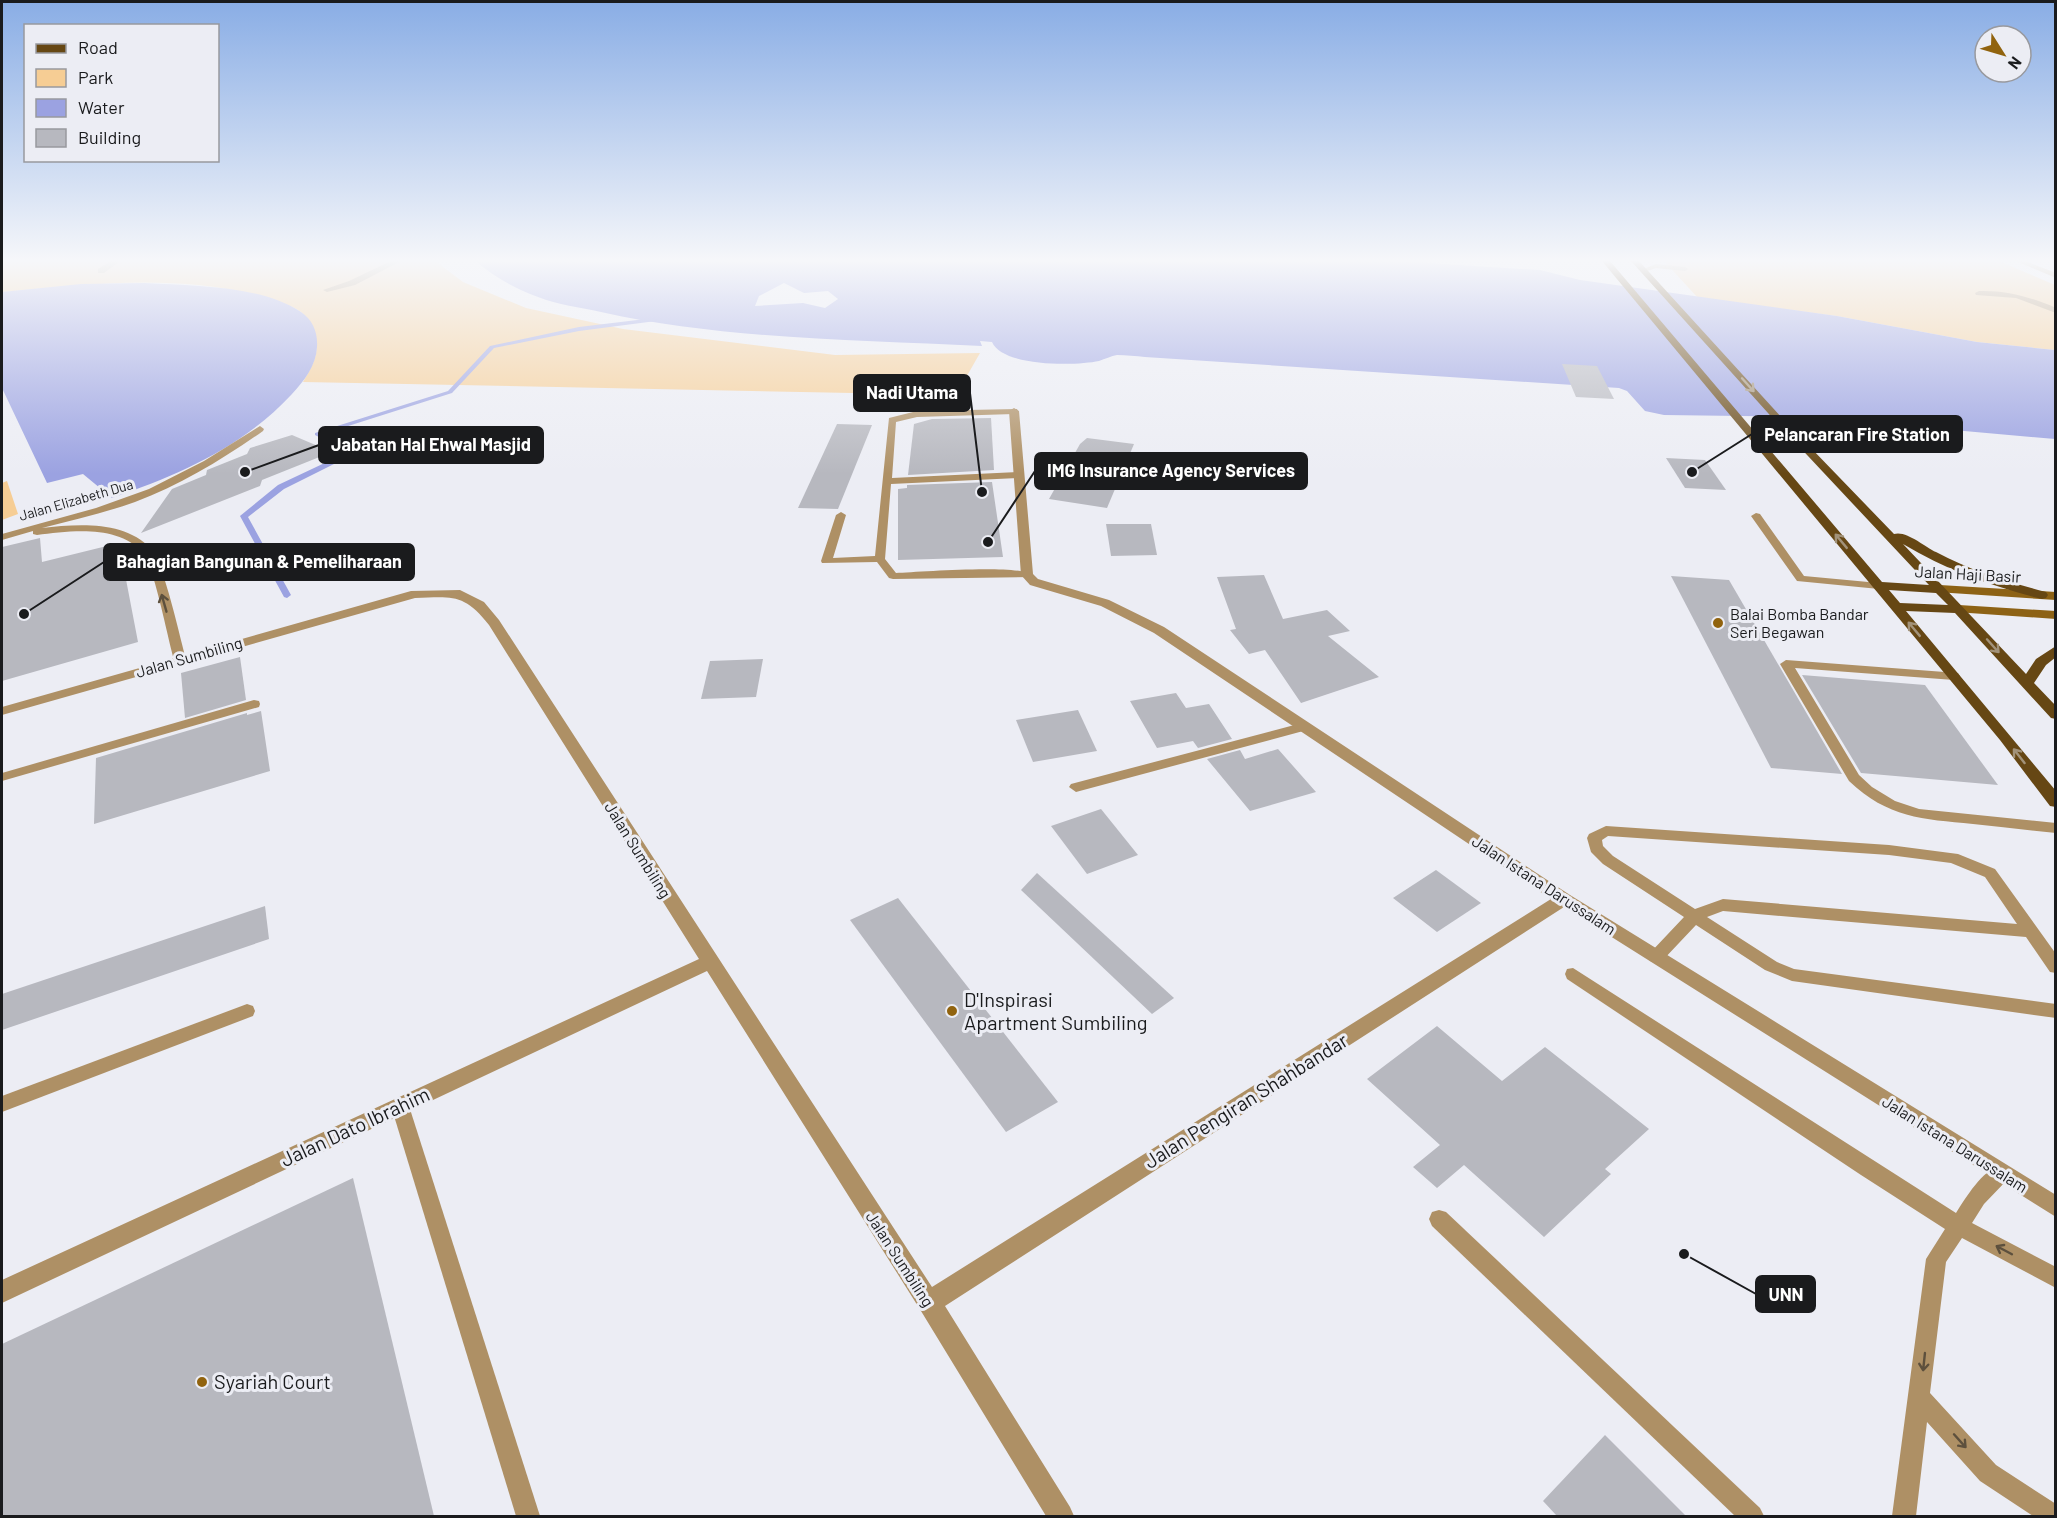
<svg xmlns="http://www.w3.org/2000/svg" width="2057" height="1518" font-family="Barlow,sans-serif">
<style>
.green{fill:#f6cd94}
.water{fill:#9ba2e1;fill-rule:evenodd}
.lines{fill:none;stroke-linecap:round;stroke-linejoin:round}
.stream{fill:#9ba2e1;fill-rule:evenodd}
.building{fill:#b7b8bf}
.service{fill:#ae9065;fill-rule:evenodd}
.pedestrian{fill:#ae9065;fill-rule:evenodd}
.minor{fill:#ae9065;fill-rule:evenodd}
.secondary{fill:#8d6215;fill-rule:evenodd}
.primary{fill:#664714;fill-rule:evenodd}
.oneway{stroke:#a29279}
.oneway2{stroke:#5d503d}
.poi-dot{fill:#91630e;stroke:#ecedf4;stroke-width:2}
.labels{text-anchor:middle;stroke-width:6;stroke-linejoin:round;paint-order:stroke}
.far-street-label{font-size:14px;fill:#1a1b1d;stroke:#ecedf4}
.street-label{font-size:16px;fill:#1a1b1d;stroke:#ecedf4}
.poi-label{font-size:16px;fill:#1a1b1d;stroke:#ecedf4;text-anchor:start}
.near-poi-label{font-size:20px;fill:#1a1b1d;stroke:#ecedf4;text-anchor:start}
.near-street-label{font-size:20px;fill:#1a1b1d;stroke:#ecedf4}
.leader{fill:none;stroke:#1a1b1d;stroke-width:2}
.callout-dot{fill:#1a1b1d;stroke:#ecedf4;stroke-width:2}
.callout{fill:#1a1b1d;stroke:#1a1b1d;stroke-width:2}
.callout-label{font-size:18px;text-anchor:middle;font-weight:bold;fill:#fff}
</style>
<rect width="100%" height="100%" fill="#ecedf4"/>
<g class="green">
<path d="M2,261h433l28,21 63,26 97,21 212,26 145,-2 -24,42 -653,-13c14,-23 19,-35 5,-59 -2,-4 -4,-9 -7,-11 -11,-8 -26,-11 -39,-15 -83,-24 -175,-13 -260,-5z"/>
<path d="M1664,261h335l56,24v65l-78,-8 -140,-26 -139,-18z"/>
<path d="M7,481l11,33 -16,6v-37z"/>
</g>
<g class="water">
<path d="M476,261h920l144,9 40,10 257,36 140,26 78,8v89l-247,-22 -144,-2 -19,-4 -18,-20 -8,-3 -474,-31c-9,-1 -19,-2 -28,-2 -6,1 -12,4 -18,6 -24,5 -96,6 -107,-19l-12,-1 2,5c-125,-6 -260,-7 -381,-34 -21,-5 -43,-7 -63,-15 -23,-9 -43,-19 -62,-36zM784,283l20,10 24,-2 10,8 -13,9 -22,-5 -48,3 4,-10z"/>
<path d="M145,283c48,3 115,2 156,29 12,8 17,21 16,35 -1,19 -13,34 -25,47 -49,53 -113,81 -180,104l-29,-24 -36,9 -45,-95v-96l79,-8z"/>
</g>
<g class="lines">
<path class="stream" d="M654,318l3,2 -1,1 -77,10 -85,17 -42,45 -129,41 35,18 -74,37 -36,28 43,78 -4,3 -3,-1 -44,-81 38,-31 70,-33 -33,-17v-2l133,-42 42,-45 89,-19z"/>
</g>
<g class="building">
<path d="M1562,364l35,2 17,33 -38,-2z"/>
<path d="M991,418l3,52 -86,5 6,-51 18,-5z"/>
<path d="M837,424l35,1 -34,84 -40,-1z"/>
<path d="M292,435l40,17 -70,28 -2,6 -119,47 31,-44 34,-14 1,-5 40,-16 3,-6z"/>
<path d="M1087,438l47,6 -27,64 -58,-9 31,-55z"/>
<path d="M1666,458l39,2 21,30 -41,-2z"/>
<path d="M992,482l11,75 -105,3v-71l9,-1v-3z"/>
<path d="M1106,524h45l6,31 -46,1z"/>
<path d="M40,538l2,24 77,-19 19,99 -136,39v-134z"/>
<path d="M1264,575l19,44 44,-9 23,21 -22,5 51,41 -78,26 -36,-53 -16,4 -19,-24 6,-1 -19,-52z"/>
<path d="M1671,576l58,4 113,194 -71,-6z"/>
<path d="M240,657l6,43 -61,18 -4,-45z"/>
<path d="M763,659l-7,38 -55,2 9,-38z"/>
<path d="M1802,675l123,10 73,100 -137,-12z"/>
<path d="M1176,693l10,15 23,-4 23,35 -34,9 -5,-7 -36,7 -27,-47z"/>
<path d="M1078,710l19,41 -64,11 -17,-42z"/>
<path d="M261,711l9,60 -176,53 2,-66 151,-45v2z"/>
<path d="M1278,749l38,43 -66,19 -43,-52 33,-9 5,9z"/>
<path d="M1101,809l37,46 -51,19 -36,-48z"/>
<path d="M1436,870l45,33 -44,29 -44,-34z"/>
<path d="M1037,873l137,125 -22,16 -131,-124z"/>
<path d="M898,898l160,204 -52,30 -156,-212z"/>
<path d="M265,906l4,33 -267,91v-36z"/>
<path d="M1437,1026l65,55 43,-34 104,82 -44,40 6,5 -67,63 -80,-72 -27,23 -24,-21 27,-22 -73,-66z"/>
<path d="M353,1178l81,338h-432v-172z"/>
<path d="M1605,1435l81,81h-129l-14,-15z"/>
</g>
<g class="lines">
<g class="service">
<path d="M2016,261h9l31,12v5z"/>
<path d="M1656,264l29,3 3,2 -3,2 -29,-3 -12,4 -3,-2z"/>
<path d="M1979,291c27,-1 52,6 77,17v5l-40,-15 -40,-3 -1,-2z"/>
<path d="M1017,409l1,2 -4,3 -97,3 -21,5 -4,56 127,-6 5,3 -5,3 -128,6 -6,75 11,14c23,-1 123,-9 136,2l-1,2 -138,2 -4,-1 -12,-16 -55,1 -1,-2 15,-46 5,-3 5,3 -13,43 42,-2 14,-138 28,-7z"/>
<path d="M260,426l4,3 -1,2c-40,28 -82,54 -128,71 -31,11 -62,18 -93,26 35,-4 83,-8 109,21 13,15 29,88 35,110l-2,3 -4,1 -6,-4c-6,-20 -20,-93 -31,-106 -25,-29 -73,-22 -106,-18l-4,-1v-3l-31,9v-6l94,-26 53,-19 55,-28z"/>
<path d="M1756,513l4,1 44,62 75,7 6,3 -6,3 -82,-8 -46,-65z"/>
<path d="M1786,660l172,13 2,3 -2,3 -4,1 -159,-12 64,107 13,12 23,14 24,8 137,14v10c-28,-3 -56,-6 -83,-9 -51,-5 -85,-6 -124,-43l-69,-117z"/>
<path d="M254,700l5,1 1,3 -1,3 -257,74v-8z"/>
<path d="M1302,723l5,1 2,3 -2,3 -231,62 -7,-5 2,-3z"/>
<path d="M1606,826l283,19 69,9 37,15 61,85v19l-6,-1 -24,-35 -303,-26 -16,6 70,45 17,7 262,35v14l-264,-37 -27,-11 -69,-45 -34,36 -6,2 -6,-2 -2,-4 2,-4 34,-36 -81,-53 -12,-12 -4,-14 2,-4zM1608,836l281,19 62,8 34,14 32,47 -294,-25 -28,10 -82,-53 -10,-10 -1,-6z"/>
<path d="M1573,968l383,245c11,-17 25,-41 45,-49l7,3 3,6 -3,6 -24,25 -12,19 84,44v21l-94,-50 -16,24 -16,131 66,72 60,39v12h-23l-53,-35 -53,-59 -11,94h-24l34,-257 19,-30 -84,-54 -294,-196 -2,-5 2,-5z"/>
<path d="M247,1004l6,2 2,5 -2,5 -251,96v-16z"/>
<path d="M400,1098l6,2 3,6 131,410h-24l-125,-410 3,-6z"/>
<path d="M1439,1210l7,2 314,296 4,8h-29l-303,-290 -3,-7 3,-7z"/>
</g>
<g class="pedestrian">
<path d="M111,261h9l-16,12h-6v-4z"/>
<path d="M391,261h10l-46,24 -28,7 -4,-2 26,-9z"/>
</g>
<path class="minor" d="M1014,408l5,3 14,163 5,5 71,21 55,27 406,268 486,300v22l-492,-310 -619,399 125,201 4,9h-28l-125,-205 -214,-340 -705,332v-23l697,-321 -210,-334c-25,-32 -37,-28 -74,-27l-413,117v-8l409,-116 49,-1 24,12 15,18 433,667 619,-388 -397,-266 -53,-27 -71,-21 -9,-10 -12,-164z"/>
<g class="secondary">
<path d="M1940,585l116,7v8l-120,-8 -2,-3 2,-3z"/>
<path d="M1959,605l97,6v8l-101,-7 -2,-3z"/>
</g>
<path class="primary" d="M1602,261h8l272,321 47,3 -152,-162 -146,-162h8l144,158 111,115c12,-4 31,13 42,18 35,19 73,30 110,40l2,3 -2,3 -4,1c-48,-12 -96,-29 -139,-55l123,130 10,-15 20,-13v11l-10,8 -12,18 22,23v13l-5,-1 -96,-105 -49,-2 150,180v16l-6,-1 -50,-66zM1889,590l47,3 12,12 -48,-2z"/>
</g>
<defs><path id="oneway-shaft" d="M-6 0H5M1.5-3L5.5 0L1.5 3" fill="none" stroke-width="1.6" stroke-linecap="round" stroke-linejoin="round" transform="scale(1.5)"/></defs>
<g class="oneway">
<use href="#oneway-shaft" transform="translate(1748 385) rotate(48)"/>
<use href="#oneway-shaft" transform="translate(1841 541) rotate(-130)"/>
<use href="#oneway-shaft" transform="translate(1914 629) rotate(-130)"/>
<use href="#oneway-shaft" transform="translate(1993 646) rotate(48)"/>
<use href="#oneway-shaft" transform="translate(2019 756) rotate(-128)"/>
</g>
<g class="oneway2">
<use href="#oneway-shaft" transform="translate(164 603) rotate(-106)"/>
<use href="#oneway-shaft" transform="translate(2004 1250) rotate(-152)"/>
<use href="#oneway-shaft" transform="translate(1924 1362) rotate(96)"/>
<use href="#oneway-shaft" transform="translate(1960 1441) rotate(48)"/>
</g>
<linearGradient id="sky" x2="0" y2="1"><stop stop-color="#89ade5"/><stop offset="0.55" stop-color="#f6f7fa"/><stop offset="1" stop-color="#f6f7fa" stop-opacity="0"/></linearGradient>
<rect width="2057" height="474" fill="url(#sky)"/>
<g class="poi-dot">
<circle cx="1718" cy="623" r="6"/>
<circle cx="952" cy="1011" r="6"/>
<circle cx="202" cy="1382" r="6"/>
</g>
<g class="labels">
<g class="far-street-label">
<text transform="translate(76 500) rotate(-16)" y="5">Jalan Elizabeth Dua</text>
</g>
<g class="street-label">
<text transform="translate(1968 574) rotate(3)" y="6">Jalan Haji Basir</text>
<text transform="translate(189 657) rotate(-16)" y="6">Jalan Sumbiling</text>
<text transform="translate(638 850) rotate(58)" y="6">Jalan Sumbiling</text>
<text transform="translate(1544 885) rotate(33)" y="6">Jalan Istana Darussalam</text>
<text transform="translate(1955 1144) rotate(32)" y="6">Jalan Istana Darussalam</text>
<text transform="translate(900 1259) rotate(57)" y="6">Jalan Sumbiling</text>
</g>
<g class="poi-label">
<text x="1730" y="620">Balai Bomba Bandar<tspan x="1730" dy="18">Seri Begawan</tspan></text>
</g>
<g class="near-poi-label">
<text x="964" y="1007">D'Inspirasi<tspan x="964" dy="23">Apartment Sumbiling</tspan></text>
<text x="214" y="1389">Syariah Court</text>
</g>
<g class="near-street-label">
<text transform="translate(1246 1101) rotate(-32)" y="7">Jalan Pengiran Shahbandar</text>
<text transform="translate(355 1127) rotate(-25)" y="7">Jalan Dato Ibrahim</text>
</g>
</g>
<path class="leader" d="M982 492L970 393M1692 472L1752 434M245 472L319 445M988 542L1035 471M24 614L104 562M1684 1254L1756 1294"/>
<g class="callout-dot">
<circle cx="982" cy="492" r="6"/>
<circle cx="1692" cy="472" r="6"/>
<circle cx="245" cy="472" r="6"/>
<circle cx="988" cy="542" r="6"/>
<circle cx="24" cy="614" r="6"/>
<circle cx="1684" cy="1254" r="6"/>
</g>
<g class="callout">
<rect x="854" y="375" width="116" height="36" rx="6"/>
<rect x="1752" y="416" width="210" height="36" rx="6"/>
<rect x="319" y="427" width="224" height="36" rx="6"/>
<rect x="1035" y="453" width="272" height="36" rx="6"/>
<rect x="104" y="544" width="310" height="36" rx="6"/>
<rect x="1756" y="1276" width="59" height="36" rx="6"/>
</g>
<g class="callout-label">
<text x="912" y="399">Nadi Utama</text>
<text x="1857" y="441">Pelancaran Fire Station</text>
<text x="431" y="451">Jabatan Hal Ehwal Masjid</text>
<text x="1171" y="477">IMG Insurance Agency Services</text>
<text x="259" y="568">Bahagian Bangunan &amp; Pemeliharaan</text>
<text x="1786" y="1301">UNN</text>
</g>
<rect width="2057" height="1518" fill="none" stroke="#1a1b1d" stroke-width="6"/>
<rect x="24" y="24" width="195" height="138" fill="#ecedf4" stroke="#98999e" stroke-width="1.5"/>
<rect x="36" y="44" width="30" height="9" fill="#664714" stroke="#98999e" stroke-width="1.5"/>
<text x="78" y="54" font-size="18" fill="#1a1b1d">Road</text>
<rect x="36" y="69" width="30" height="18" fill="#f6cd94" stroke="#98999e" stroke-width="1.5"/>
<text x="78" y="84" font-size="18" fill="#1a1b1d">Park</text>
<rect x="36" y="99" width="30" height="18" fill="#9ba2e1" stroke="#98999e" stroke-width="1.5"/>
<text x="78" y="114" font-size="18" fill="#1a1b1d">Water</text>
<rect x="36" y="129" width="30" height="18" fill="#b7b8bf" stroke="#98999e" stroke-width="1.5"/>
<text x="78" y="144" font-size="18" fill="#1a1b1d">Building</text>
<g transform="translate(2003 54) rotate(127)"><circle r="28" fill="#ecedf4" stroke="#98999e" stroke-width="1.5"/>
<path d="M0-4.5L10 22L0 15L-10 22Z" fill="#91630e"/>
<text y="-9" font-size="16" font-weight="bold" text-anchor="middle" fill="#1a1b1d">N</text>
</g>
</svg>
